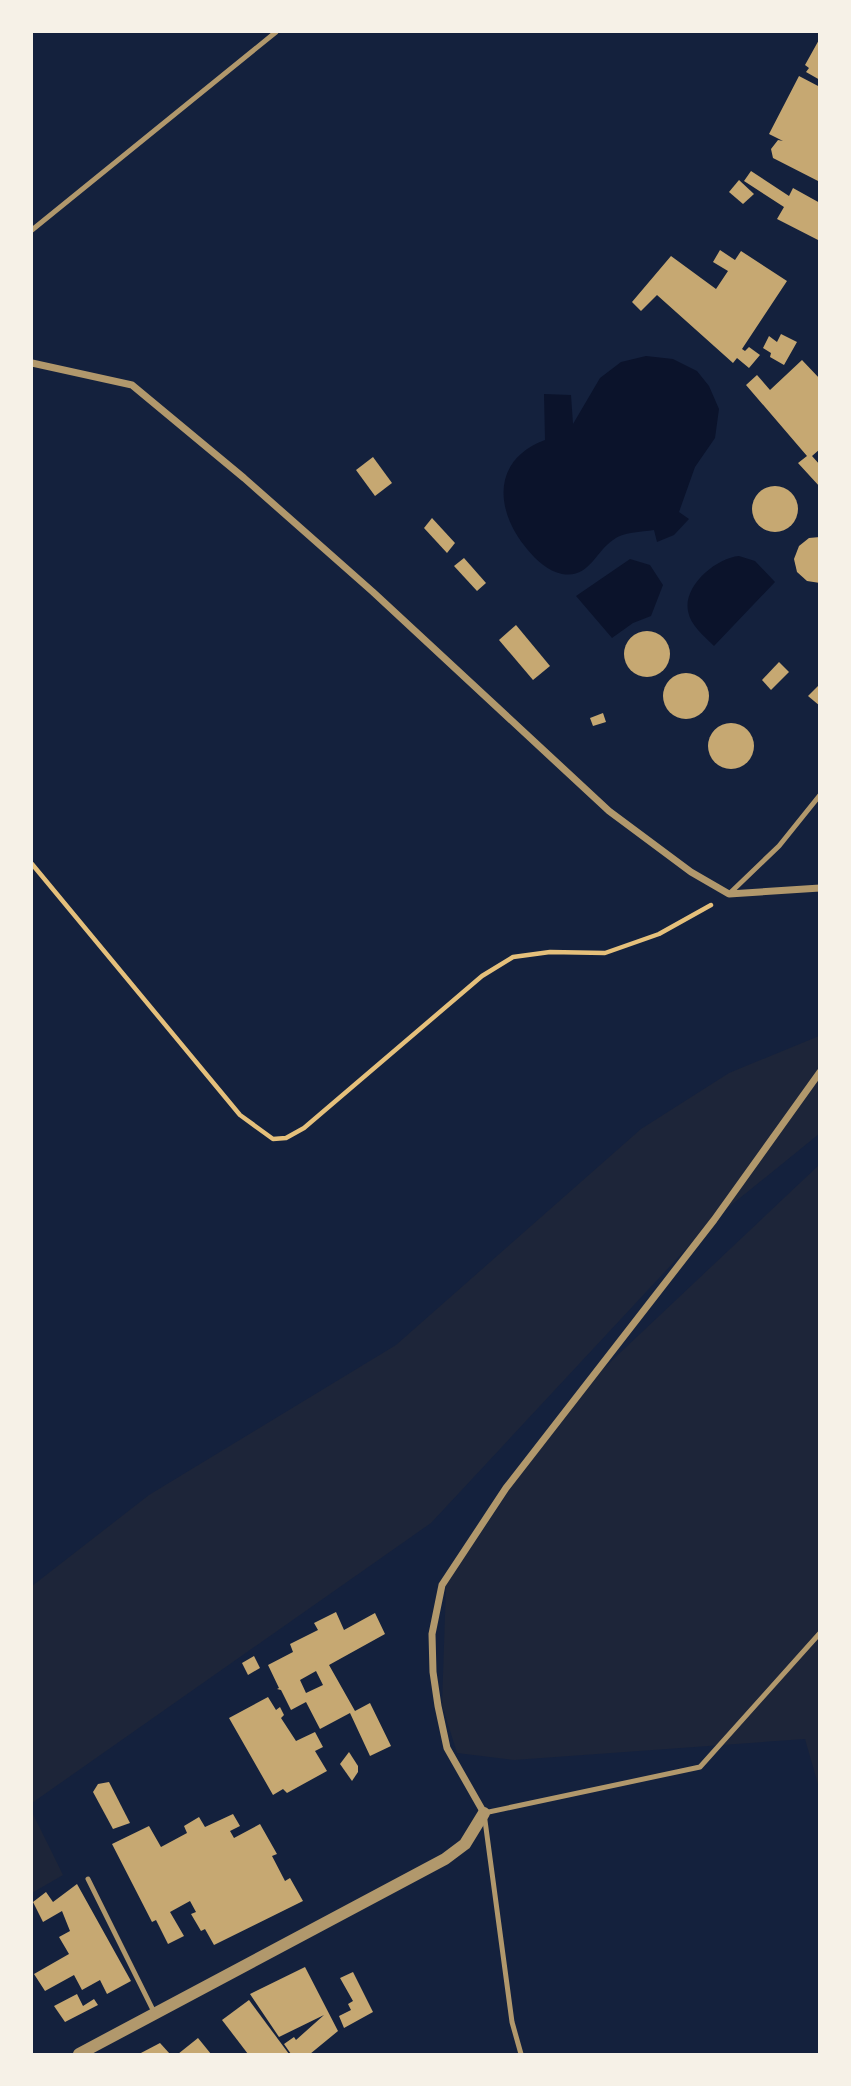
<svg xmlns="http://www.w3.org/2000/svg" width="851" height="2086" font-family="Figtree,sans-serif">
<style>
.green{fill:#1d2539}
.water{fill:#0b132b}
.building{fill:#c6a872;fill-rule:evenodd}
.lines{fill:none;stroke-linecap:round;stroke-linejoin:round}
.path{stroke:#e5c07b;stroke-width:4.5}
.service{stroke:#b1986c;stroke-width:5}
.minor{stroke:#b1986c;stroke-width:7}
.tertiary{stroke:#b1986c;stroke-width:12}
</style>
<rect width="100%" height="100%" fill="#14213d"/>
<g class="green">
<path d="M819,1036v98l-105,85 -283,304 -399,280v-217l117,-91 247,-150 245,-216 88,-56z"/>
<path d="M819,1165v623l-14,-49 -291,21 -57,-7 -15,-48 4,-120 122,-183z"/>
<path d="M32,1812l31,63 -31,18z"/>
</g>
<g class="water">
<path d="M646,356l27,3 24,12 12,15 10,23 -4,29 -20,29 -16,45 10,7 -15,16 -17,7 -3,-12c-13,2 -31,2 -41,10 -18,12 -24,39 -51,34 -14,-3 -26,-14 -35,-25 -32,-38 -36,-89 18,-109l-1,-46 27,1 2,29 27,-46 21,-16z"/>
<path d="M739,556l16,5 20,21 -61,64c-10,-10 -24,-21 -26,-35 -5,-25 28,-53 51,-55z"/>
<path d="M630,559l20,6 13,20 -12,31 -18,7 -21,15 -36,-42z"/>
</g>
<g class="building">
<path d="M820,38v42l-14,-8 3,-4 -4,-3z"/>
<path d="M799,76l21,11v95l-47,-24 -2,-9 7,-9 5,1 -14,-7z"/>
<path d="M751,171l38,25 4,-8 27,15v38l-43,-22 7,-12 -40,-26z"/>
<path d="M739,180l15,14 -11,10 -14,-12z"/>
<path d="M720,250l15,10 6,-9 46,30 -45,68 3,2 4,-4 11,8 -11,13 -12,-10 -4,5 -76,-68 -16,16 -9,-9 39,-46 45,33 12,-18 -15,-9z"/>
<path d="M781,334l16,8 -13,23 -14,-8 1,-4 -8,-5 6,-12 8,6z"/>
<path d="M802,360l18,19v70l-8,7 8,9v22l-22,-24 9,-7 -61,-71 11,-10 13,15z"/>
<path d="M373,457l19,26 -17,13 -19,-26z"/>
<circle cx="775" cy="509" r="23"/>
<path d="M432,518l23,25 -8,10 -23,-25z"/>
<path d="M820,537v46l-13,-2 -10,-9 -3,-13 5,-13 10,-8z"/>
<path d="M464,558l22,25 -9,8 -23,-25z"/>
<path d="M516,625l34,41 -17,14 -34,-40z"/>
<circle cx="647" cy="654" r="23"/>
<path d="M779,662l10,10 -18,18 -9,-10z"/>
<circle cx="686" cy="696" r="23"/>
<path d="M820,684v22l-12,-10z"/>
<path d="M603,713l3,9 -13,4 -3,-8z"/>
<circle cx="731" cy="746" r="23"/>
<path d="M336,1612l8,18 31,-17 10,21 -56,31 26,46 15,-8 21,43 -21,10 -20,-43 -30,16 -14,-27 -15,8 -10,-20 -4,-1 2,-1 -11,-23 25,-13 -3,-8 28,-14 -4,-7zM316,1671l7,14 -17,8 -6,-13z"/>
<path d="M254,1656l6,12 -12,7 -6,-12z"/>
<path d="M268,1697l8,13 4,-3 4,8 -3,3 15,23 19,-9 8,15 -8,4 12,20 -40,22 -4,-4 -10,6 -44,-77z"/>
<path d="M349,1752l9,14v6l-6,9 -12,-17z"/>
<path d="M109,1782l21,41 -17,6 -20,-37 5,-8z"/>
<path d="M233,1814l7,12 -10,5 4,7 26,-14 17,30 -5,2 13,25 5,-3 13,23 -89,44 -9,-16 -4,2 -10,-17 5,-2 -6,-11 -20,11 14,24 -16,8 -12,-24 -4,2 -40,-78 37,-18 12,21 26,-14 -3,-7 15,-9 6,10z"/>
<path d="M77,1884l54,97 -24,13 -7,-14 -18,10 -8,-15 -29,16 -11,-17 35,-20 -10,-17 11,-6 -8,-20 -19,11 -10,-20 13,-10 7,10z"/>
<path d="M305,1967l33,64 -28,23h-19l-7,-10 10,-7 2,3 28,-25 -45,22 -29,-43z"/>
<path d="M353,1972l20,40 -29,16 -5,-12 12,-6 -3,-6 5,-3 -13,-23z"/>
<path d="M77,1994l6,12 11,-7 4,6 -33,17 -11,-16z"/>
<path d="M249,2000l40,54h-41l-26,-34z"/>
<path d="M198,2038l13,16h-33z"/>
<path d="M160,2043l10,11h-31z"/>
</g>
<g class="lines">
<path class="path" d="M32,864l208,251 33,24 13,-1 18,-10 178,-152 31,-19 37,-5 55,1 54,-19 52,-29"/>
<g class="service">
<path d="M32,230l244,-198"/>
<path d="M729,894l50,-48 41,-51"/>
<path d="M88,1879l66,133"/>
<path d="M521,2054l-9,-32 -28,-209 216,-46 120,-134"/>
</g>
<g class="minor">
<path d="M32,363l100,22 112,93 129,114 236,219 82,61 38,22 91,-6"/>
<path d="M484,1813l-37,-65 -9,-42 -5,-34 -1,-38 10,-49 64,-97 208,-268 106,-148"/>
</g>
<path class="tertiary" d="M79,2054l366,-195 20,-15 19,-31"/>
</g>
<rect width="851" height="2086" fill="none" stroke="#f6f1e7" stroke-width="66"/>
</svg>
